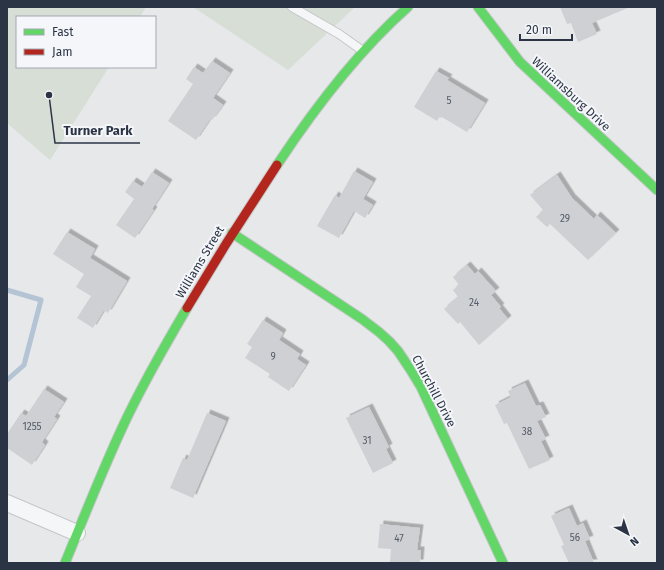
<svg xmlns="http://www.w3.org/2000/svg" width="664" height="570" font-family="'Fira Sans',sans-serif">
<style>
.green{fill:#d6ded6}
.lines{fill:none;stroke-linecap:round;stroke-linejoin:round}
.stream{stroke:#b4c4d5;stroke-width:5}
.building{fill:#ced0d3;filter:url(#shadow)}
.lane-casing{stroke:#c4c6c8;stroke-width:10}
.street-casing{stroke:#c4c6c8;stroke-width:18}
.fast-casing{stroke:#c4c6c8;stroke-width:11}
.jam-casing{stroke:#c4c6c8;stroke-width:11}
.lane{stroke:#f5f6f7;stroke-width:8}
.street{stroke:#f5f6f7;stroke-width:16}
.fast{stroke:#63d668;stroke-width:9}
.jam{stroke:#b3261e;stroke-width:9}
.labels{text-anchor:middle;stroke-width:4;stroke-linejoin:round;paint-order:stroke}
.number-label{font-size:10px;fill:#545c69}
.street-label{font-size:12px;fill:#2b3445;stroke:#f4f6f9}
.leader{fill:none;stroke:#2b3445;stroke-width:1.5}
.callout-dot{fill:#2b3445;stroke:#f4f6f9;stroke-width:1.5}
.callout-label{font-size:13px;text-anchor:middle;font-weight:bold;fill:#2b3445;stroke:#f4f6f9;stroke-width:4;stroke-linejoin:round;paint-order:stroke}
</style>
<defs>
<filter id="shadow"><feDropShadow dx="3.5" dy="-3.5" stdDeviation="0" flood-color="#0004"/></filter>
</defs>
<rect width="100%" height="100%" fill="#e6e8ea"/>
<g class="green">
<path d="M7,7h139l-6,10h-123v50h92l-59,93 -43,-37z"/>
<path d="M193,7h162l-67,63z"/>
</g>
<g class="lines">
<path class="stream" d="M7,290l34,10 -17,65 -17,15"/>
</g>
<g class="building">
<path d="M560,7h70l-38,16 5,11 -19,8 -7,-19 -4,1z"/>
<path d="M212,61l18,12 -17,25 10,7 -11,15 -2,-1 -14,21 -28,-19 25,-37 -7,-5 8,-12 9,6z"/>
<path d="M436,71l13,7 -2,2 38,23 -18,29 -27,-16 -3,5 -23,-14z"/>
<path d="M354,171l19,11 -10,17 10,6 -8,13 -11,-7 -15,27 -22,-12 18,-31 4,3z"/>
<path d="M152,172l17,11 -17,26 2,1 -19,28 -19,-13 18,-26 -9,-7 8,-11 9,6z"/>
<path d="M557,175l15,23 22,21 3,-4 19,18 -28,27 -38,-36 -3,3 -11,-10 7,-7 -13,-15z"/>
<path d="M67,232l28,17 -5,9 37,23 -19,32 -4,-3 -11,18 -16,-10 14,-22 -15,-9 8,-13 -31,-20z"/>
<path d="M467,265l8,9 3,-3 18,20 -5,4 10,12 -2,1 9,11 -29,26 -19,-23 -2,2 -14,-15 14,-12 -5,-7 6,-5 -6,-8z"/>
<path d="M263,320l20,13 -4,7 21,14 -3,5 9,6 -17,26 -21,-14 2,-3 -25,-16 7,-11 -5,-3z"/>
<path d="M525,383l11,23 4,-1 6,12 -9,4 9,18 -5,2 9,19 -21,9 -22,-46 -3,1 -9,-19 16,-8 -3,-6z"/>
<path d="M44,389l20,13 -10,15 3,2 -15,23 3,3 -13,20 -25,-17v-14l14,-21 5,3z"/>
<path d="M369,407l20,40 -3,2 7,14 -20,10 -27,-55z"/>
<path d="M207,413l19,8 -33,77 -23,-10 13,-30 4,2z"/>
<path d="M569,508l8,18 6,-3 7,16 -5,2 9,22h-25l-8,-17 3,-1 -13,-29z"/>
<path d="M380,524l40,4 -3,22h4l-1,13h-30l1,-14 -13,-1z"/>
</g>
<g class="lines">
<defs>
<path id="lane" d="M292,7l47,27 24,17"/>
<path id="street" d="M7,503l70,30"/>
<g id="fast">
<path d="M478,7l42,55 137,128"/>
<path d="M277,165c37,-56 80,-113 131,-158"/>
<path d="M232,233l130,86 17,13 10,9 9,10 12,18 11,18 82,176"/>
<path d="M65,563c19,-46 37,-92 58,-137 19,-41 41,-79 64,-118"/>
</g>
<path id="jam" d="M187,308l39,-64 51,-79"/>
</defs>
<use href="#lane" class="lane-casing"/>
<use href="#street" class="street-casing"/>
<use href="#fast" class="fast-casing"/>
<use href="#jam" class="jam-casing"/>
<use href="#lane" class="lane"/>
<use href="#street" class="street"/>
<use href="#fast" class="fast"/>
<use href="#jam" class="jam"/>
</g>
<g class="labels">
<g class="number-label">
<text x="449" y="104">5</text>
<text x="565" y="222">29</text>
<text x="474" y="306">24</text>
<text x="273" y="360">9</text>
<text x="32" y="430">1255</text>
<text x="527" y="435">38</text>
<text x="367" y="444">31</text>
<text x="575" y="541">56</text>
<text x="399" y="542">47</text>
</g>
<g class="street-label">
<text transform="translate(571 94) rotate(43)" y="4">Williamsburg Drive</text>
<text transform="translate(200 262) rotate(-59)" y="4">Williams Street</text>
<text transform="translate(434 391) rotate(62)" y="4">Churchill Drive</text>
</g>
</g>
<path class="leader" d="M49 95L55 143H140"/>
<circle class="callout-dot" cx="49" cy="95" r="4"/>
<g class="callout-label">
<text x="98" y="135">Turner Park</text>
</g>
<rect width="664" height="570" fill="none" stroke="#2b3445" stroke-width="16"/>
<rect x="16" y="16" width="140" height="52" fill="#f4f6f9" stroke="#a4a8b1"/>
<rect x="24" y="29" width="20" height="6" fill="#63d668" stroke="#a4a8b1"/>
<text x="52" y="36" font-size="12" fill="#2b3445">Fast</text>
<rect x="24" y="49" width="20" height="6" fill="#b3261e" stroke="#a4a8b1"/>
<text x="52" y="56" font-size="12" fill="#2b3445">Jam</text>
<g transform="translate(628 534) rotate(140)" stroke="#f4f6f9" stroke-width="3" paint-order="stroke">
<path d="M0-3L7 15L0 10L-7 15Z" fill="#2b3445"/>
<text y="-6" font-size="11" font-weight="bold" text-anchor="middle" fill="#2b3445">N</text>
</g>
<path d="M520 34v6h52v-6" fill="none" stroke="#2b3445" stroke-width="2"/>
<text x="526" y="34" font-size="12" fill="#2b3445" stroke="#f4f6f9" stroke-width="3" paint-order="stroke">20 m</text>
</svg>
